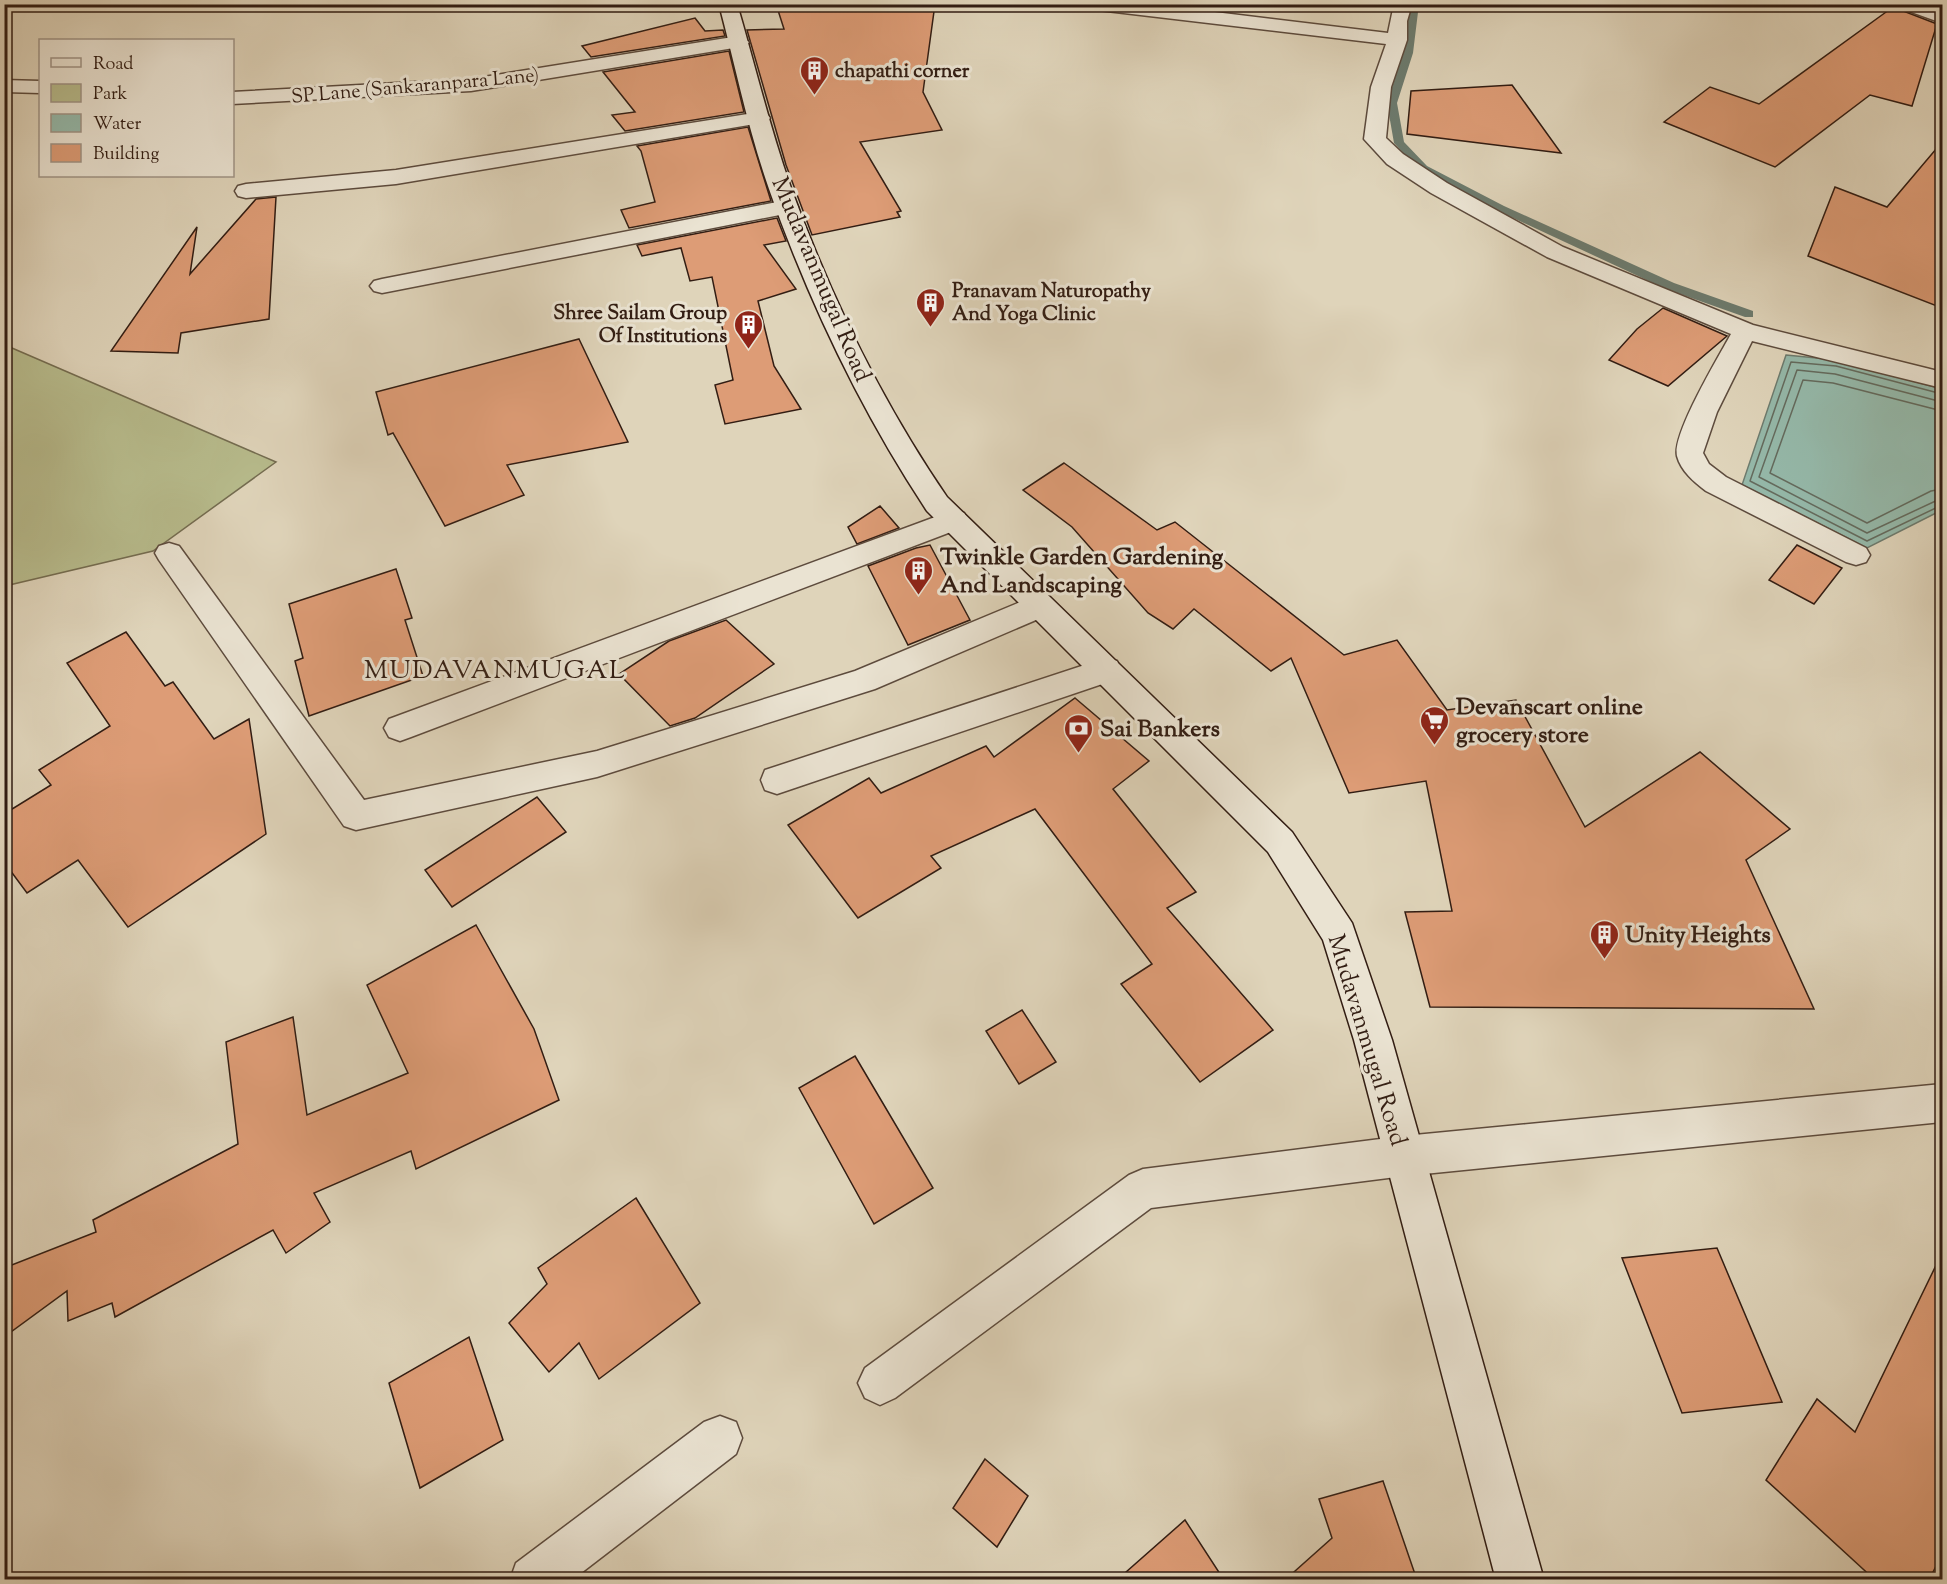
<svg xmlns="http://www.w3.org/2000/svg" width="1947" height="1584" font-family="'Sorts Mill Goudy',serif">
<style>
.green{fill:#b7bb8c;stroke:#746c50;stroke-width:1.5}
.water{fill:#95b9aa;stroke:#6d7b6e;stroke-width:1.5}
.lines{fill:none;stroke-linecap:round;stroke-linejoin:round}
.shore{stroke:#646b5e;stroke-width:1.5}
.stream{fill:#6d7b6e;fill-rule:evenodd}
.building{fill:#dd9c76;stroke:#321d13;stroke-width:1.5}
.street-casing{stroke:#5d4b3d;stroke-width:3}
.secondary-casing{stroke:#321d13;stroke-width:3}
.street{fill:#eae3d2;fill-rule:evenodd}
.secondary{fill:#eae3d2;fill-rule:evenodd}
.labels{text-anchor:middle;stroke-width:6;stroke-linejoin:round;paint-order:stroke}
.far-poi-label{font-size:20px;font-weight:bold;fill:#321d13;stroke:#eae3d2;text-anchor:start}
.far-street-label{font-size:20px;fill:#321d13;stroke:#eae3d2}
.street-label{font-size:24px;fill:#321d13;stroke:#eae3d2}
.poi-label{font-size:24px;font-weight:bold;fill:#321d13;stroke:#eae3d2;text-anchor:start}
.neighbourhood-label{font-size:26px;letter-spacing:1.5px;fill:#321d13;stroke:#eae3d2}
</style>
<rect width="100%" height="100%" fill="#dfd4ba"/>
<filter id="stains"><feTurbulence type="fractalNoise" baseFrequency=".00333" numOctaves="4"/><feColorMatrix values="0 0 0 0 .2 0 0 0 0 .09 0 0 0 0 .02 0 0 0 .5 -.17"/></filter>
<radialGradient id="worn" r=".72"><stop offset=".6" stop-color="#630" stop-opacity="0"/><stop offset="1" stop-color="#630" stop-opacity=".3"/></radialGradient>
<path class="green" d="M5,345l271,117 -123,89 -148,35z"/>
<path class="water" d="M1786,355l51,5 105,29v121l-75,38 -125,-63z"/>
<g class="lines">
<g class="shore">
<path d="M1942,394l-106,-28 -45,-4 -41,119 117,60 75,-36"/>
<path d="M1942,402l-107,-28 -38,-4 -38,107 108,56 75,-35"/>
<path d="M1942,411l-109,-28 -30,-3 -33,93 97,50 64,-32 11,-2"/>
</g>
<path class="stream" d="M1409,4h10l-6,49 -16,50 7,39 23,24 77,40 170,77 79,28v6h-8l-79,-28 -170,-79 -77,-40 -25,-27 -7,-40 16,-50z"/>
</g>
<g class="building">
<path d="M776,4h159l-12,88 19,38 -82,12 41,69 -4,1 3,5 -88,18 -26,-70 -39,-135 37,-1z"/>
<path d="M1893,7l44,17 -25,82 -42,-11 -95,72 -111,-45 46,-35 49,17z"/>
<path d="M695,18l10,13 18,-1 2,6 -134,21 -9,-11z"/>
<path d="M729,51l15,61 -119,19 -13,-16 23,-3 -32,-40z"/>
<path d="M1512,85l49,68 -154,-19 4,-43z"/>
<path d="M748,127l23,74 -142,27 -8,-18 34,-8 -14,-51 -4,-5z"/>
<path d="M1942,142v166l-134,-52 27,-69 52,20z"/>
<path d="M276,197l-7,122 -88,14 -3,20 -67,-2 86,-124 -7,47 66,-75z"/>
<path d="M777,218l9,23 -22,4 32,44 -38,12 16,65 27,43 -76,15 -10,-39 18,-5 -21,-103 -22,4 -9,-33 -39,8 -5,-11z"/>
<path d="M1663,308l64,28 -59,50 -59,-26 28,-31z"/>
<path d="M579,339l49,103 -121,23 17,30 -79,31 -52,-93 -5,2 -12,-43z"/>
<path d="M1064,463l93,67 18,-8 169,133 53,-15 50,70 69,-10 69,127 115,-75 90,77 -44,31 68,149 -384,-2 -25,-95 47,-1 -26,-130 -77,12 -58,-135 -20,13 -77,-62 -21,20 -25,-16 -76,-86 -49,-37z"/>
<path d="M880,506l19,22 -42,16 -9,-17z"/>
<path d="M930,545l40,75 -62,25 -40,-79 48,-18z"/>
<path d="M1797,545l45,23 -28,36 -45,-24z"/>
<path d="M396,569l16,49 -7,2 18,56 -114,40 -14,-55 8,-3 -14,-54z"/>
<path d="M726,620l48,44 -79,54 -25,8 -51,-52 50,-33z"/>
<path d="M126,632l39,54 8,-4 41,57 35,-20 17,115 -138,93 -50,-67 -51,33 -23,-31v-48l47,-29 -12,-15 71,-44 -43,-63z"/>
<path d="M1075,698l74,63 -36,28 83,103 -29,16 106,122 -73,52 -79,-98 31,-20 -117,-155 -104,47 10,12 -83,50 -70,-93 81,-47 12,15 105,-47 8,11z"/>
<path d="M537,797l29,35 -114,75 -27,-37z"/>
<path d="M476,925l58,104 25,71 -143,69 -5,-18 -97,42 16,29 -44,31 -13,-23 -158,87 -3,-14 -44,18 -1,-30 -63,46v-69l92,-36 -3,-12 145,-76 -12,-102 67,-25 14,98 101,-42 -41,-88z"/>
<path d="M1022,1010l34,52 -37,22 -33,-53z"/>
<path d="M855,1056l78,132 -59,36 -75,-136z"/>
<path d="M636,1198l64,105 -101,76 -20,-36 -30,29 -40,-49 38,-39 -9,-16z"/>
<path d="M1717,1248l65,154 -100,11 -60,-155z"/>
<path d="M1942,1253v301l-13,26h-54l-109,-100 51,-81 38,33z"/>
<path d="M469,1337l34,103 -83,48 -31,-105z"/>
<path d="M985,1459l43,37 -31,51 -44,-39z"/>
<path d="M1383,1481l34,99h-132l47,-42 -13,-39z"/>
<path d="M1185,1520l39,60h-107z"/>
</g>
<g class="lines">
<defs>
<g id="street">
<path d="M1089,4h60l239,29 6,-29h18l-5,17v19l-16,47 -5,51 17,16 44,29 116,64 190,78 189,47v16l-190,-47 -35,71 -14,41 6,11 17,13 140,71 4,7 -4,7 -10,3 -10,-3 -140,-71c-12,-9 -25,-20 -29,-35 -5,-22 42,-100 54,-122l-184,-77 -116,-64 -44,-29 -23,-25 7,-52 15,-43 -288,-34z"/>
<path d="M1898,4h28l16,7v12l-42,-15z"/>
<path d="M739,36l10,6 -3,4 -275,45 -239,13v-12l239,-13z"/>
<path d="M4,80l36,1v12l-36,-1z"/>
<path d="M760,112l7,2 3,4 -3,4 -371,62 -150,14 -8,-2 -3,-5 3,-5 8,-2 150,-14z"/>
<path d="M787,200l8,2 3,5 -3,5 -413,81 -8,-2 -4,-5 4,-5 8,-2z"/>
<path d="M954,510l10,3 4,7 -4,7 -553,210 -11,4 -11,-4 -5,-9 5,-9z"/>
<path d="M169,543l10,3 185,254 233,-49 258,-80 175,-73 10,-3 10,3 5,8 -5,8 -175,75 -278,88 -241,53 -12,-4 -185,-266 -4,-7 4,-7z"/>
<path d="M1106,658l11,3 4,9 -4,9 -340,115 -12,-4 -4,-10 4,-10z"/>
<path d="M1942,1084v38l-538,54 -253,32 -256,190 -15,7 -15,-7 -7,-15 7,-15 264,-193 14,-6 261,-33z"/>
<path d="M720,1416l16,6 6,16 -6,16 -164,126h-62l6,-17 188,-141z"/>
</g>
<path id="secondary" d="M719,4h18c18,61 33,125 54,184 39,107 92,216 156,309l345,335 60,91 40,117 152,540h-48l-142,-540 -31,-100 -55,-88 -341,-341c-66,-100 -118,-209 -158,-322 -21,-60 -34,-124 -50,-185z"/>
</defs>
<use href="#street" class="street-casing"/>
<use href="#secondary" class="secondary-casing"/>
<use href="#street" class="street"/>
<use href="#secondary" class="secondary"/>
</g>
<defs>
<symbol id="building-pin" viewBox="-11 -11 22 30"><path d="M0 17L-7.5 6A9.5 9.5 0 1 1 7.5 6Z" fill="#8f2418" stroke="#eae3d2"/><path d="M-4-6H4V6H1V3H-1V6H-4ZM-2.5-4.3h1.7v1.8h-1.7ZM.8-4.3h1.7v1.8H.8ZM-2.5-1h1.7V.8h-1.7ZM.8-1h1.7V.8H.8Z" fill="#fff"/></symbol>
<symbol id="supermarket-pin" viewBox="-11 -11 22 30"><path d="M0 17L-7.5 6A9.5 9.5 0 1 1 7.5 6Z" fill="#8f2418" stroke="#eae3d2"/><path d="M-6-5.5h2.5l.6 2H6L4.5 2H-2.5L-4.4-4H-6ZM-1.5 3.2a1.3 1.3 0 1 0 .1 0ZM3 3.2a1.3 1.3 0 1 0 .1 0Z" fill="#fff"/></symbol>
<symbol id="bank-pin" viewBox="-11 -11 22 30"><path d="M0 17L-7.5 6A9.5 9.5 0 1 1 7.5 6Z" fill="#8f2418" stroke="#eae3d2"/><path d="M-6-4H6V4H-6ZM0-2.3a2.3 2.3 0 1 0 0 4.6a2.3 2.3 0 1 0 0-4.6Z" fill="#fff"/></symbol>
</defs>
<g fill-rule="evenodd">
<use href="#building-pin" x="798" y="54" width="33" height="45"/>
<use href="#building-pin" x="914" y="286" width="33" height="45"/>
<use href="#building-pin" x="732" y="308" width="33" height="45"/>
<use href="#building-pin" x="902" y="554" width="33" height="45"/>
<use href="#supermarket-pin" x="1418" y="704" width="33" height="45"/>
<use href="#bank-pin" x="1062" y="712" width="33" height="45"/>
<use href="#building-pin" x="1588" y="918" width="33" height="45"/>
</g>
<g class="labels">
<g class="far-poi-label">
<text x="835" y="77">chapathi corner</text>
<text x="952" y="297">Pranavam Naturopathy<tspan x="952" dy="23">And Yoga Clinic</tspan></text>
<text x="727" y="319" text-anchor="end">Shree Sailam Group<tspan x="727" dy="23">Of Institutions</tspan></text>
</g>
<g class="far-street-label">
<text transform="translate(415 85) rotate(-5)" y="7">SP Lane (Sankaranpara Lane)</text>
</g>
<g class="street-label">
<text transform="translate(822 279) rotate(67)" y="8">Mudavanmugal Road</text>
<text transform="translate(1368 1040) rotate(73)" y="8">Mudavanmugal Road</text>
</g>
<g class="poi-label">
<text x="940" y="564">Twinkle Garden Gardening<tspan x="940" dy="28">And Landscaping</tspan></text>
<text x="1456" y="714">Devanscart online<tspan x="1456" dy="28">grocery store</tspan></text>
<text x="1100" y="736">Sai Bankers</text>
<text x="1625" y="942">Unity Heights</text>
</g>
<g class="neighbourhood-label">
<text x="495" y="678">MUDAVANMUGAL</text>
</g>
</g>
<rect width="1947" height="1584" fill="none" stroke="#dfd4ba" stroke-width="24"/>
<rect x="6" y="6" width="1935" height="1572" fill="none" stroke="#321d13" stroke-width="3"/>
<rect x="12" y="12" width="1923" height="1560" fill="none" stroke="#321d13" stroke-width="1.5"/>
<rect x="39" y="39" width="195" height="138" fill="#eae3d2" stroke="#a09486" stroke-width="1.5"/>
<rect x="51" y="58" width="30" height="9" fill="#eae3d2" stroke="#a09486" stroke-width="1.5"/>
<text x="93" y="69" font-size="18" fill="#321d13">Road</text>
<rect x="51" y="84" width="30" height="18" fill="#b7bb8c" stroke="#a09486" stroke-width="1.5"/>
<text x="93" y="99" font-size="18" fill="#321d13">Park</text>
<rect x="51" y="114" width="30" height="18" fill="#95b9aa" stroke="#a09486" stroke-width="1.5"/>
<text x="93" y="129" font-size="18" fill="#321d13">Water</text>
<rect x="51" y="144" width="30" height="18" fill="#dd9c76" stroke="#a09486" stroke-width="1.5"/>
<text x="93" y="159" font-size="18" fill="#321d13">Building</text>
<rect width="100%" height="100%" filter="url(#stains)"/>
<rect width="100%" height="100%" fill="url(#worn)"/>
</svg>
